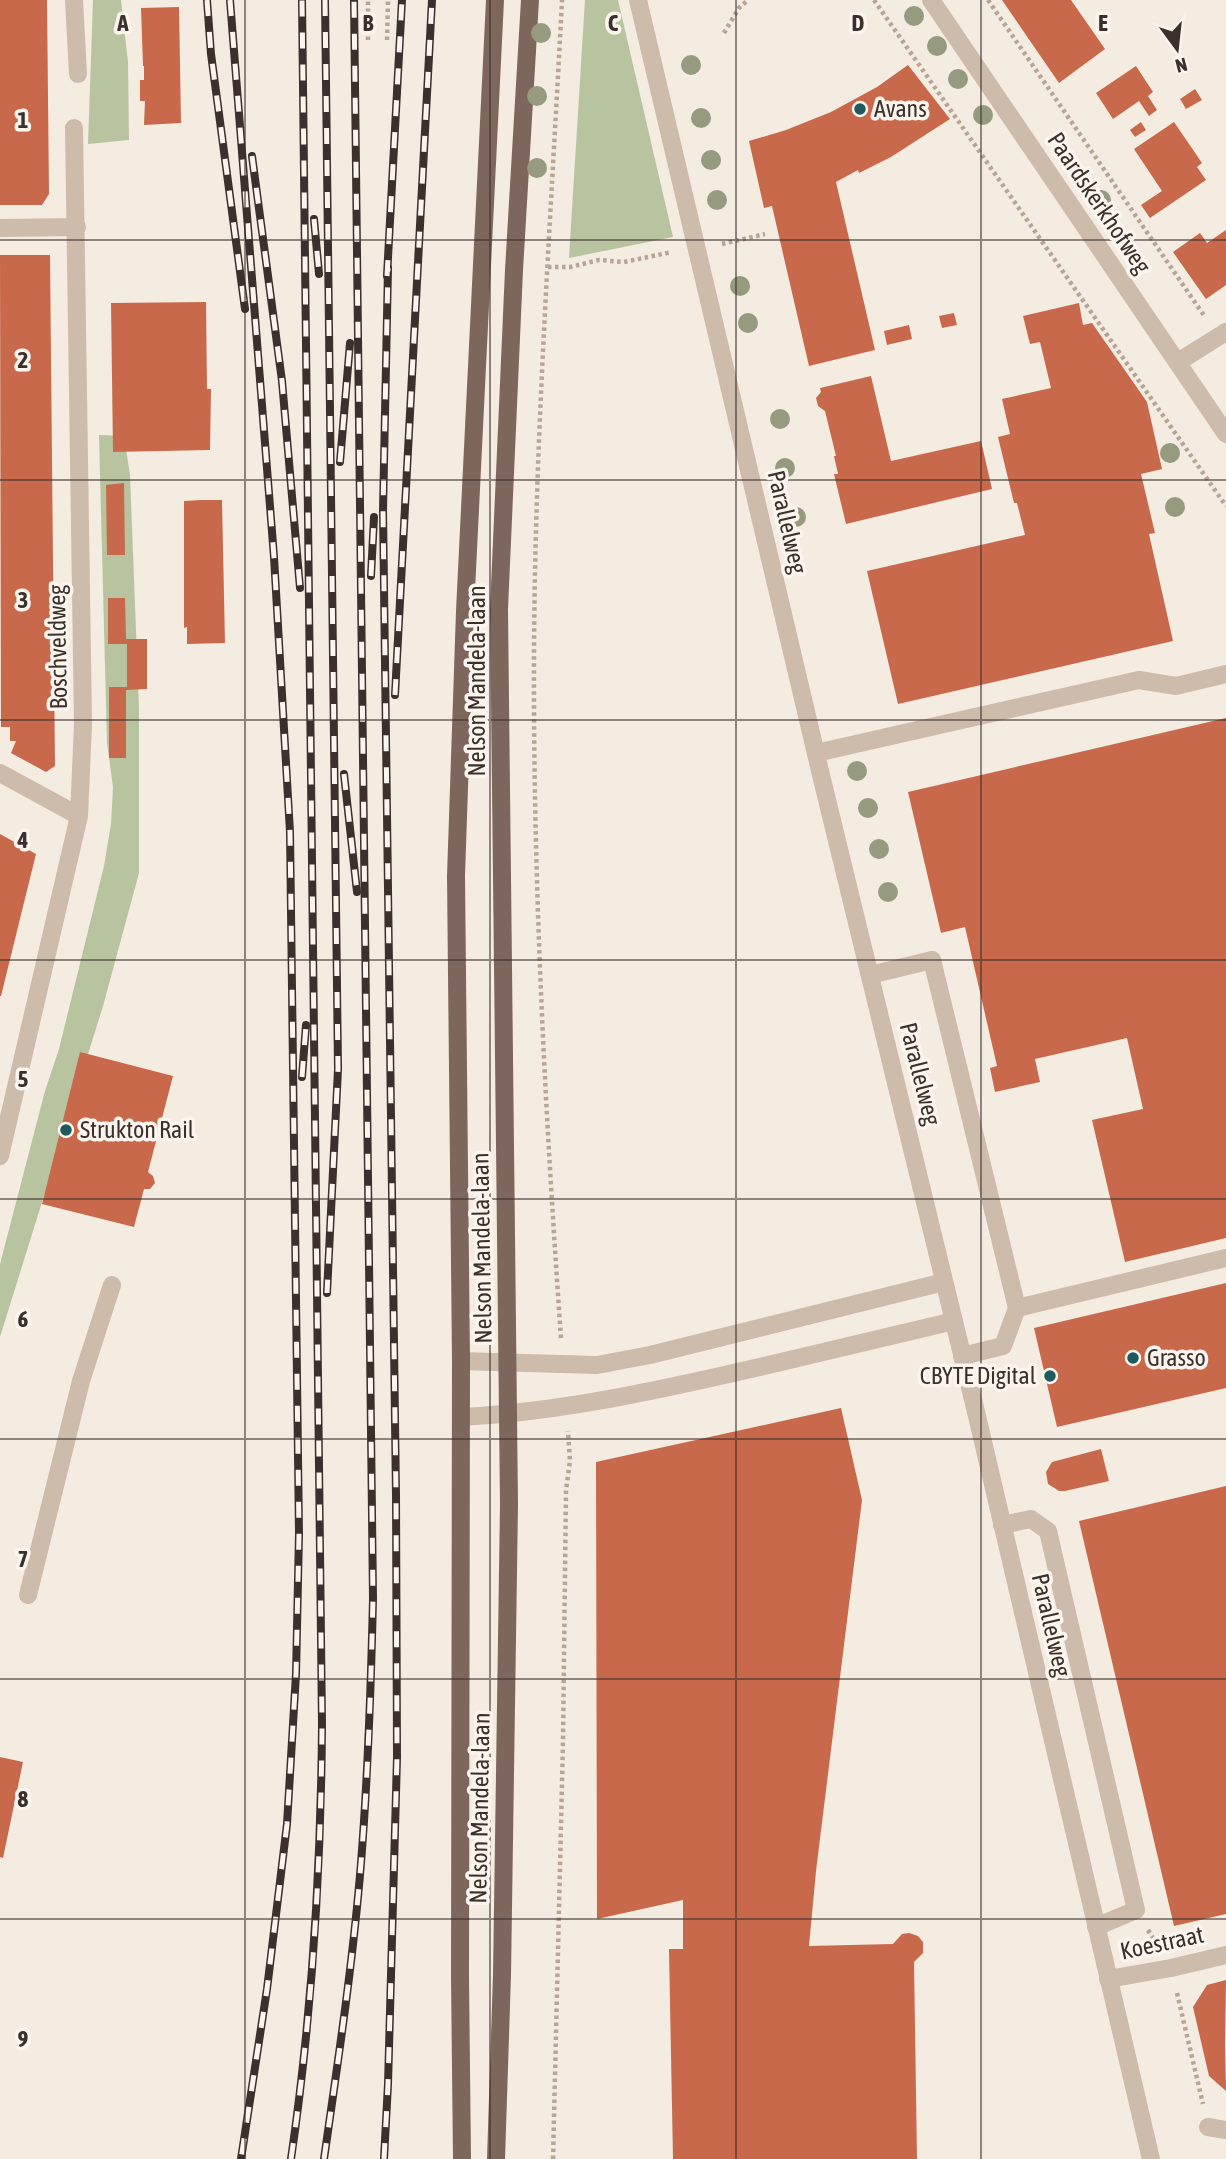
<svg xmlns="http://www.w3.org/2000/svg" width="1226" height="2159" font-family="'Asap Condensed',sans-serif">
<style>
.green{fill:#b8c4a0}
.building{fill:#c8694b}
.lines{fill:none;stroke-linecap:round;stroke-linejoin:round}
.path{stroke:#b9a596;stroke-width:4.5;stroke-dasharray:3.5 3.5;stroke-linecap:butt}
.minor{stroke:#cdbbac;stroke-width:18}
.major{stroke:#7d675c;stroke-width:18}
.rail-casing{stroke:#3b302b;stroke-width:8}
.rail{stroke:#fbf5ee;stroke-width:5;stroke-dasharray:16;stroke-linecap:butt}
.tree{fill:#969b7f}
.grid{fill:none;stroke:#3b302b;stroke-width:2;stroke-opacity:0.55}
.poi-dot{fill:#1f5a5e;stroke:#fbf5ee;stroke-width:2.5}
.labels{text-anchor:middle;stroke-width:7;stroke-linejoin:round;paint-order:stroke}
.poi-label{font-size:24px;fill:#3b302b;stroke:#fbf5ee;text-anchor:start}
.street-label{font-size:24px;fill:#3b302b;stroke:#fbf5ee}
.grid-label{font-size:23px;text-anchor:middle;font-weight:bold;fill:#3b302b;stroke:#fbf5ee;stroke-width:7;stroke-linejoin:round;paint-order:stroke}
</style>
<rect width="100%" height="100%" fill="#f4ebe1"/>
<g class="green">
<path d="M93,0h28l7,62 1,78 -41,4z"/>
<path d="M585,0h33l55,237 -104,21z"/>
<path d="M99,435l25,1 6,39 9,233v165l-36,133 -103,331v-73l45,-173 14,-42 45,-183 7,-42 2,-37 -6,-44z"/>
</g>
<g class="building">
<path d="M0,0h47l2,194 -7,11h-42z"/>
<path d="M1002,0h69l34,49 -46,34z"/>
<path d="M179,7l2,116 -37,2 1,-24h-5v-21h4v-14h-1l-2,-58z"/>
<path d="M908,65l42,54 -59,38 -32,16 -1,-3 -22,12 39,168 -66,16 -37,-160 -8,2 -15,-67 37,-11 45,-18 46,-25z"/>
<path d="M1136,66l17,26 -5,4 9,14 -8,6 -10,-15 -26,18 -17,-26z"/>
<path d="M1195,89l7,11 -16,9 -6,-10z"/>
<path d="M1141,122l5,8 -11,7 -5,-7z"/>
<path d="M1174,122l28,41 -5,4 9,13 -56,38 -9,-13 21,-14 -28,-42z"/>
<path d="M1226,230v55l-20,14 -33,-47 27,-19 7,10z"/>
<path d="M0,255h50l5,511 -9,6 -35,-19 5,-12h-6v-14h-9z"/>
<path d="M206,302l1,87h4l-1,61 -97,2 -2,-149z"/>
<path d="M1079,303l4,22 9,-2 55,79 15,67 -21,5 14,59 -6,1 24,107 -275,63 -31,-133 158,-36 -8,-32h-3l-16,-66 12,-3 -8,-35 49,-11 -11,-46 -10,2 -7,-28z"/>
<path d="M954,313l3,12 -15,3 -3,-12z"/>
<path d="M909,325l3,14 -25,6 -3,-14z"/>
<path d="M871,376l20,85 90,-20 11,48 -146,35 -12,-50h4l-4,-18h2l-11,-45 -7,-5 -2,-8 5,-6 -1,-4z"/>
<path d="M124,483l1,72h-18l-1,-70z"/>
<path d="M201,500h21l3,143 -38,1v-17l-3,1v-127z"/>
<path d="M108,598h17l1,41h21v50l-21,1v68h-17v-71h18v-43h-19z"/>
<path d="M1226,718v520l-101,24 -33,-142 51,-11 -16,-71 -92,21 5,23 -45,10 -5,-24 7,-2 -32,-139 -24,6 -33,-141z"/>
<path d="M0,834l36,20 -35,142h-1z"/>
<path d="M80,1052l93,24 -25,96 5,4 2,7 -5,6h-6l-10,38 -92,-23z"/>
<path d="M1226,1283v105l-169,39 -23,-99z"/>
<path d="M841,1408l21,92 -46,371 -7,75 84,-2 9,-10 7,-1 9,3 5,6v11l-9,9 3,197h-244l-4,-210h14v-49l-86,19 -1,-457z"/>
<path d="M1101,1449l8,32 -44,10h-6l-11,-7 -2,-12 6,-10z"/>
<path d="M1226,1486v428l-52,12 -95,-405z"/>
<path d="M0,1757l23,5 -20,96 -3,-1z"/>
<path d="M1226,1980l-1,66 1,45 -17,-15 -16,-69 14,-22z"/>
</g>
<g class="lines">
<g class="path">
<path d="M874,0l352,506"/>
<path d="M988,0l217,317"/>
<path d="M724,33l15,-25 9,-8"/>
<path d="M368,40v-40"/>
<path d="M387,40l1,-40"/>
<path d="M722,244l43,-10"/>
<path d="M548,267h22l29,-7 25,2 48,-10"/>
<path d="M561,1338c-16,-228 -28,-457 -27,-686 1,-217 17,-435 28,-652"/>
<path d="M1148,1930l10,16"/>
<path d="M1177,1993l26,111"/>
<path d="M553,2159l10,-417 3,-252 4,-29 -2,-30"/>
</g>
<g class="minor">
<path d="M74,0l4,74"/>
<path d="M638,0l183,775 156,641 174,743"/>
<path d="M931,0l295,434"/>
<path d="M0,228l77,-1"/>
<path d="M1178,362l48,-30"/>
<path d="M816,753l323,-73 37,6 50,-12"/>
<path d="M0,773l79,43"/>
<path d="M870,975l62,-15 85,348 -14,38 -41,10"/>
<path d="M0,1156l79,-340 4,-92 -9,-596"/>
<path d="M1017,1308l209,-50"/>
<path d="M461,1361l136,4 53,-10 294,-73"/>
<path d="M461,1417c98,-5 194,-26 290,-48 67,-16 135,-32 203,-48"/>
<path d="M1002,1525l29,-6 17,12 3,13 85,366 -40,17"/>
<path d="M28,1595l53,-214 31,-96"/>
<path d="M1108,1979l63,-11 55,-13"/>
<path d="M1208,2127l18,3"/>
</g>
<g class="major">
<path d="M462,2159l-2,-182 1,-616 -5,-485 9,-265 30,-611"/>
<path d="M496,2159l6,-184 7,-471 -10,-895 15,-339 16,-270"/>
</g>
<defs>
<g id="rail">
<path d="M207,0l4,54 34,255"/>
<path d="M230,0l44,557 16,275 9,702 -3,140 -9,150 -20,165 -26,170"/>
<path d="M325,0l13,1069 -11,224"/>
<path d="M252,156l30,225 18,207"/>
<path d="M314,219l5,55"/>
<path d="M387,276l15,-276"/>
<path d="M340,462l10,-119"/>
<path d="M371,576l3,-59"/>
<path d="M395,695l37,-695"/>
<path d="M344,774l13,118"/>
<path d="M302,1077l4,-52"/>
<path d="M291,2159c21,-144 30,-289 31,-435l-20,-1724"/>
<path d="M324,2159c14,-98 29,-197 37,-296 7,-88 10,-177 12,-265l-19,-1598"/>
<path d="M384,2159l4,-75 9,-327 -1,-262 -13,-984 5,-243"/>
</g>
</defs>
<use href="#rail" class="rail-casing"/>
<use href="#rail" class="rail"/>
</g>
<g class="tree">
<circle cx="914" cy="16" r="10"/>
<circle cx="541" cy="33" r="10"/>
<circle cx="937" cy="46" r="10"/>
<circle cx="691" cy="65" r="10"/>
<circle cx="958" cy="79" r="10"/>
<circle cx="537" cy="96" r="10"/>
<circle cx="983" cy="115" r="10"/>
<circle cx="701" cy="118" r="10"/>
<circle cx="711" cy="160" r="10"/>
<circle cx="537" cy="168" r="10"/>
<circle cx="717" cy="200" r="10"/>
<circle cx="1101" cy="200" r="10"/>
<circle cx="740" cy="286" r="10"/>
<circle cx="748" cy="323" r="10"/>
<circle cx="780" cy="419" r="10"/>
<circle cx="1170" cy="453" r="10"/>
<circle cx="785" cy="468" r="10"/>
<circle cx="1175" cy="507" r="10"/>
<circle cx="796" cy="517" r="10"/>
<circle cx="857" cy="771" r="10"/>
<circle cx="868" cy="808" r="10"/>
<circle cx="879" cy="849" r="10"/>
<circle cx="888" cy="892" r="10"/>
</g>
<path class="grid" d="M245,0v2159M490,0v2159M736,0v2159M981,0v2159M0,240h1226M0,480h1226M0,720h1226M0,960h1226M0,1199h1226M0,1439h1226M0,1679h1226M0,1919h1226"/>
<g class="poi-dot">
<circle cx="860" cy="109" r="7"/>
<circle cx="66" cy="1130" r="7"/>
<circle cx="1133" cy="1358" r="7"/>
<circle cx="1050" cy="1376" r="7"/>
</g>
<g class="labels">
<g class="poi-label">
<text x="874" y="117">Avans</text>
<text x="80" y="1138">Strukton Rail</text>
<text x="1147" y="1366">Grasso</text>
<text x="1036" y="1384" text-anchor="end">CBYTE Digital</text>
</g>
<g class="street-label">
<text transform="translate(1099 203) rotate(56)" y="8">Paardskerkhofweg</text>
<text transform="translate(787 522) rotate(77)" y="8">Parallelweg</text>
<text transform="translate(58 647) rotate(-91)" y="8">Boschveldweg</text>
<text transform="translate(477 681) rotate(-90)" y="8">Nelson Mandela-laan</text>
<text transform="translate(920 1074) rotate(76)" y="8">Parallelweg</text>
<text transform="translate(482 1248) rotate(-91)" y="8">Nelson Mandela-laan</text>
<text transform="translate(1051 1625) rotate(77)" y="8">Parallelweg</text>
<text transform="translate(480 1808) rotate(-89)" y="8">Nelson Mandela-laan</text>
<text transform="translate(1162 1943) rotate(-12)" y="8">Koestraat</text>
</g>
</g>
<g class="grid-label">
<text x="123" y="31">A</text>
<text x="368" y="31">B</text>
<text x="613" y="31">C</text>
<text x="858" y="31">D</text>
<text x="1103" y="31">E</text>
<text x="23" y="128">1</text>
<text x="23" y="368">2</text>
<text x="23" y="608">3</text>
<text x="23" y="848">4</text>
<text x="23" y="1087">5</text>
<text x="23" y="1327">6</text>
<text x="23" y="1567">7</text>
<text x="23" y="1807">8</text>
<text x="23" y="2047">9</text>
</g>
<g transform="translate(1177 49) rotate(165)" stroke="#fbf5ee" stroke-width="5" paint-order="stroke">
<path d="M0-5L12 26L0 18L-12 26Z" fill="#3b302b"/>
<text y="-10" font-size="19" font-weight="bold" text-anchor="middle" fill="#3b302b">N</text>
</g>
</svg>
